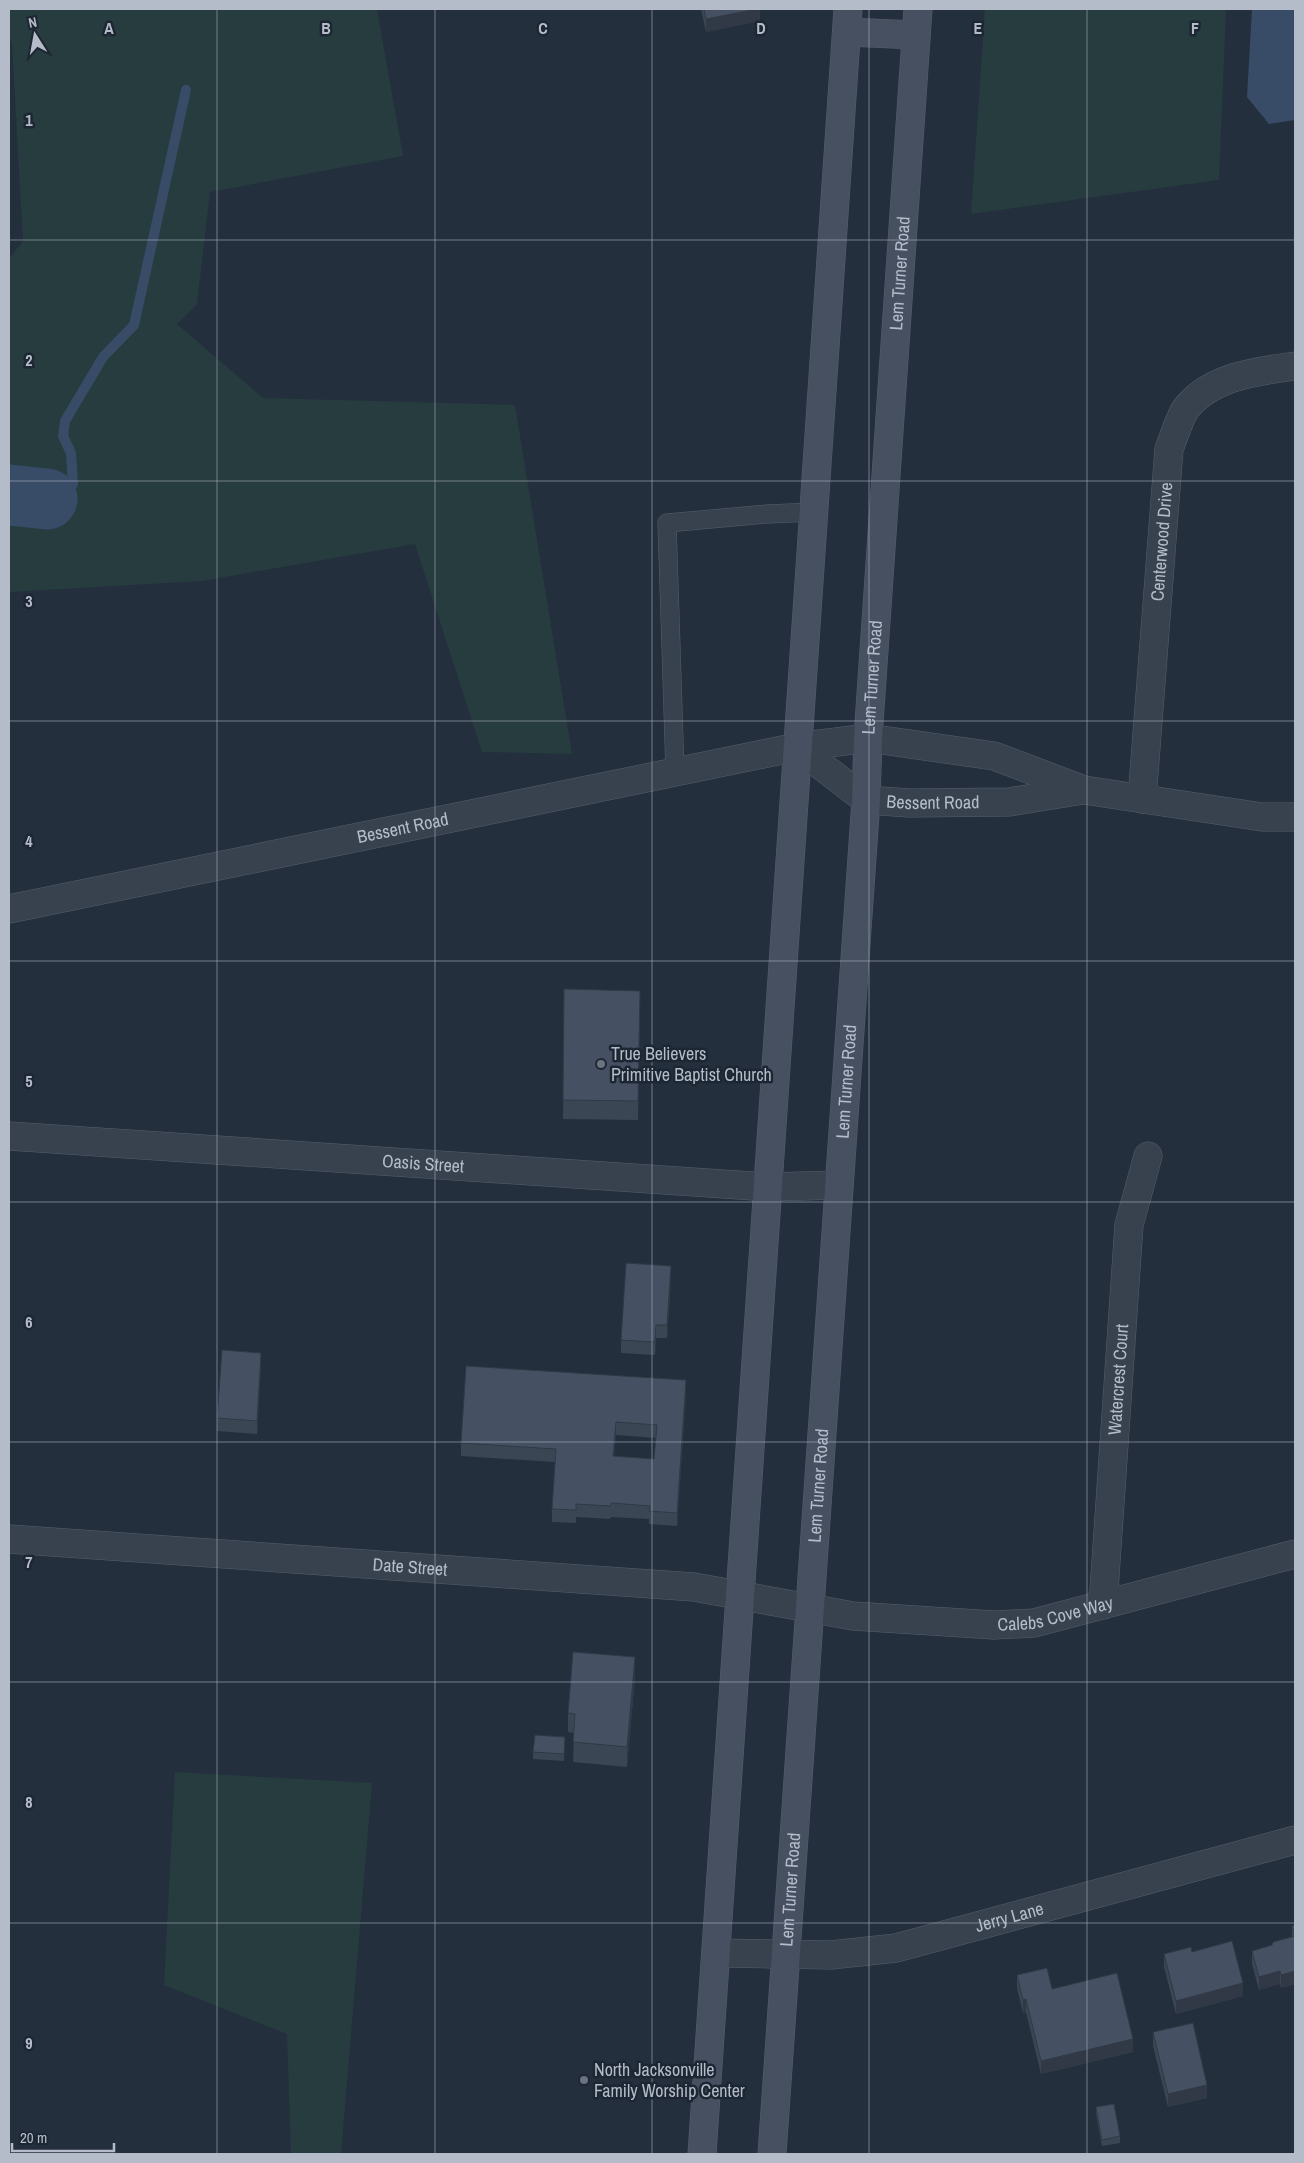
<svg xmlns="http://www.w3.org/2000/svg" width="1304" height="2163" font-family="'Archivo Narrow',sans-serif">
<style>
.green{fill:#263c3f}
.water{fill:#394c67}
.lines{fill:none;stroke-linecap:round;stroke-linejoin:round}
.stream{stroke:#394c67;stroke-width:10}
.river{stroke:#394c67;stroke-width:61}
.service-casing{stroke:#565f6c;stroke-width:19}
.minor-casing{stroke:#565f6c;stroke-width:29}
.secondary-casing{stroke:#565f6c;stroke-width:29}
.service{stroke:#38414e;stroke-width:18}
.minor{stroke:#38414e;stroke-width:28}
.secondary{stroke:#465061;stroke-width:28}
.wall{fill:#3b4654;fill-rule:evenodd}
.shaded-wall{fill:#303945}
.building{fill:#455162;stroke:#303945;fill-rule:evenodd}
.grid{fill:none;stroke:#b4bcc9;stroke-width:1;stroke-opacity:0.55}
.worship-dot{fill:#6b7280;stroke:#1d2633;stroke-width:2}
.labels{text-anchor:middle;stroke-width:5;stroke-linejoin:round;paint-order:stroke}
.street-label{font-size:18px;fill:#b4bcc9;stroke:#1d2633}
.poi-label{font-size:18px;fill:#b4bcc9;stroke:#1d2633;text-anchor:start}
.grid-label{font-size:16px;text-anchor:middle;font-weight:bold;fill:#b4bcc9;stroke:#1d2633;stroke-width:5;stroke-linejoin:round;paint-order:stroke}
</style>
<rect width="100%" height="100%" fill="#242f3e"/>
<g class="green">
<path d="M9,9h368l26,147 -193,36 -13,112 -20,20 86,74 252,7 57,349 -90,-2 -67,-208 -213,37 -193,11v-333l14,-18 -11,-196 -3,-12z"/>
<path d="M985,9h241l-7,171 -248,34z"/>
<path d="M175,1772l197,11 -31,371h-50l-4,-120 -123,-49z"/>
</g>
<path class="water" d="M1252,9h43v111l-26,4 -22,-27z"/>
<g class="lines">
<path class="stream" d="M47,499l16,-2 10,-13 -2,-31 -8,-17 2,-15 38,-64 31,-32 52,-235"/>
<path class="river" d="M9,495l38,4"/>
<defs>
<path id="service" d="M675,772l-8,-249 100,-9 47,-2"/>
<g id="minor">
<path id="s1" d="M797,747l69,53 43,3 100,-1 74,-12"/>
<path id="s2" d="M1142,799l27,-350c5,-12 11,-34 19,-43 26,-30 70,-35 107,-40"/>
<path id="s3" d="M9,909l788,-162 71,-9 126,18 90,34 178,27h33"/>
<path id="s4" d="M9,1136l759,51 70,-2"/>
<path id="s5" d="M9,1539l685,48 159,29 141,9 40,-2 261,-69"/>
<path id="s6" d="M1103,1605l26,-380 19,-69"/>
<path id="s7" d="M716,1953l115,2 65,-7 399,-108"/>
</g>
<g id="secondary">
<path d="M847,32l69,3"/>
<path d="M702,2154l146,-2145"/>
<path id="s8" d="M772,2154l94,-1354 2,-62 50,-729"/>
</g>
</defs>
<use href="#service" class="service-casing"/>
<use href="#minor" class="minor-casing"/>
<use href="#secondary" class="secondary-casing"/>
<use href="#service" class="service"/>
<use href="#minor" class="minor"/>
<use href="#secondary" class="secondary"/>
</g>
<g class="wall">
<path d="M701,9h59v12l-54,11z"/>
<path d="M564,989l76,2 -2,129 -75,-1z"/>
<path d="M671,1280l-4,58h-11l-1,17 -34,-2v-13z"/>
<path d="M261,1366l-4,68 -40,-3v-13z"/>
<path d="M686,1393l-9,133 -28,-2v-5l-38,-2 -1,2 -34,-2v6l-24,-1v-13l3,-47 -94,-6v-13zM616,1435l40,3 -2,21 -40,-3z"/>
<path d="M635,1677l-8,90 -54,-5 1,-29 -6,-1v-19z"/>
<path d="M565,1744l-1,17 -31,-2v-7z"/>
<path d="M1295,1925v59l-14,4 -1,-4 -21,6 -7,-26v-13l20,-6 20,-8v-11z"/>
<path d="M1192,1952l51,44 -67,18 -12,-47v-13z"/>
<path d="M1017,1975l35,14 81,63 -92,22 -15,-62 -3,1 -6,-25z"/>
<path d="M1153,2032l54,66 -39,9 -15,-61z"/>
<path d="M1096,2107l24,29v7l-18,3 -6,-32z"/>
</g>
<g class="shaded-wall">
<path d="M757,9h3v12l-54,11v-13z"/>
<path d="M671,1266v14l-4,58v-13z"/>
<path d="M656,1325v13l-1,17v-13z"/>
<path d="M261,1353v13l-4,68v-13z"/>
<path d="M686,1380v13l-9,133v-13z"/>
<path d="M616,1422v13l-3,34v-13z"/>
<path d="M635,1657v20l-8,90v-20z"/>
<path d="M1280,1971v13l-21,6v-13z"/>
<path d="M1295,1971v13l-14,4v-13z"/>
<path d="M1243,1983v13l-67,18v-13z"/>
<path d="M1026,1999v13l-3,1v-13z"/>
<path d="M1133,2039v13l-92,22v-13z"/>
<path d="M1207,2085v13l-39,9v-13z"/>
</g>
<g class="building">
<path d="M704,9h53l-51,10z"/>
<path d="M564,989l76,2 -2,110 -75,-1z"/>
<path d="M626,1263l45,3 -4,59h-11l-1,17 -34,-2z"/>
<path d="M222,1350l39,3 -4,68 -40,-3z"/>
<path d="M466,1366l220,14 -9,133 -28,-2 1,-5 -39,-3 -1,3 -34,-2v6l-24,-1 4,-60 -95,-6zM616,1422l41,3 -3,34 -41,-3z"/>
<path d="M573,1652l62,5 -8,90 -54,-5 2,-28 -7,-1z"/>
<path d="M535,1735l30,2 -1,17 -31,-2z"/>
<path d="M1295,1925v46l-14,4 -1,-4 -21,6 -7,-26 20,-6 1,-3 22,-6 -3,-10z"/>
<path d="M1232,1941l11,42 -67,18 -12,-47 27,-7 1,5z"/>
<path d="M1047,1968l5,21 65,-16 16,66 -92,22 -15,-62 -3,1 -6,-25z"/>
<path d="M1193,2023l14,62 -39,9 -15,-62z"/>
<path d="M1114,2104l6,32 -18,4 -6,-33z"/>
</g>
<path class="grid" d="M217,9v2145M435,9v2145M652,9v2145M869,9v2145M1087,9v2145M9,240h1286M9,481h1286M9,721h1286M9,961h1286M9,1202h1286M9,1442h1286M9,1682h1286M9,1923h1286"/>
<g class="worship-dot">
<circle cx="601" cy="1064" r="5"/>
<circle cx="584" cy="2080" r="5"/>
</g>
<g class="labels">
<g class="street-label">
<text dy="6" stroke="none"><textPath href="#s8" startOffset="1885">Lem Turner Road</textPath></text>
<text dy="6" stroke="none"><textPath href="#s2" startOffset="258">Centerwood Drive</textPath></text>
<text dy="6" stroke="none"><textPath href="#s8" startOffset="1480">Lem Turner Road</textPath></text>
<text dy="6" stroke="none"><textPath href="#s1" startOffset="154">Bessent Road</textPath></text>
<text dy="6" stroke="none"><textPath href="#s3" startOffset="402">Bessent Road</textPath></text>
<text dy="6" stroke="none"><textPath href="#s8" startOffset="1075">Lem Turner Road</textPath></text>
<text dy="6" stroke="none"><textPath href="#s4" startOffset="415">Oasis Street</textPath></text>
<text dy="6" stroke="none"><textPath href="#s6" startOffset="226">Watercrest Court</textPath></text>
<text dy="6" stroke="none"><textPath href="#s8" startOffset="670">Lem Turner Road</textPath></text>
<text dy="6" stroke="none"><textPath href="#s5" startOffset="402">Date Street</textPath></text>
<text dy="6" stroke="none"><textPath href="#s5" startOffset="1052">Calebs Cove Way</textPath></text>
<text dy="6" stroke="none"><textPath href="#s8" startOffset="265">Lem Turner Road</textPath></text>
<text dy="6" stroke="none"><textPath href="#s7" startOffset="298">Jerry Lane</textPath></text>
</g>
<g class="poi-label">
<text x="611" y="1060">True Believers<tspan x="611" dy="21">Primitive Baptist Church</tspan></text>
<text x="594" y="2076">North Jacksonville<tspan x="594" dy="21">Family Worship Center</tspan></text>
</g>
</g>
<g class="grid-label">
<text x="109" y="34">A</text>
<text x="326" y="34">B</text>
<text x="543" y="34">C</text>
<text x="761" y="34">D</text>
<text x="978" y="34">E</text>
<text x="1195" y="34">F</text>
<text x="29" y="126">1</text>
<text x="29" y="366">2</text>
<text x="29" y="607">3</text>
<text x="29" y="847">4</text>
<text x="29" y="1087">5</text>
<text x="29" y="1328">6</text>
<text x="29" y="1568">7</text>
<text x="29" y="1808">8</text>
<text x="29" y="2049">9</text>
</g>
<rect width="1304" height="2163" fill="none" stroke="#b4bcc9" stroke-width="20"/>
<g transform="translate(35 35) rotate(349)" stroke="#1d2633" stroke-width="4" paint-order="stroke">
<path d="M0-4L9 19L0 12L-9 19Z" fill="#b4bcc9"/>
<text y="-8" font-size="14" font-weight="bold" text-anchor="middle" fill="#b4bcc9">N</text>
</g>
<path d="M12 2143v8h102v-8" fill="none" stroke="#b4bcc9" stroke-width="2.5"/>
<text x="20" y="2143" font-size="15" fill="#b4bcc9" stroke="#1d2633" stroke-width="4" paint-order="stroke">20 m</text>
</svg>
